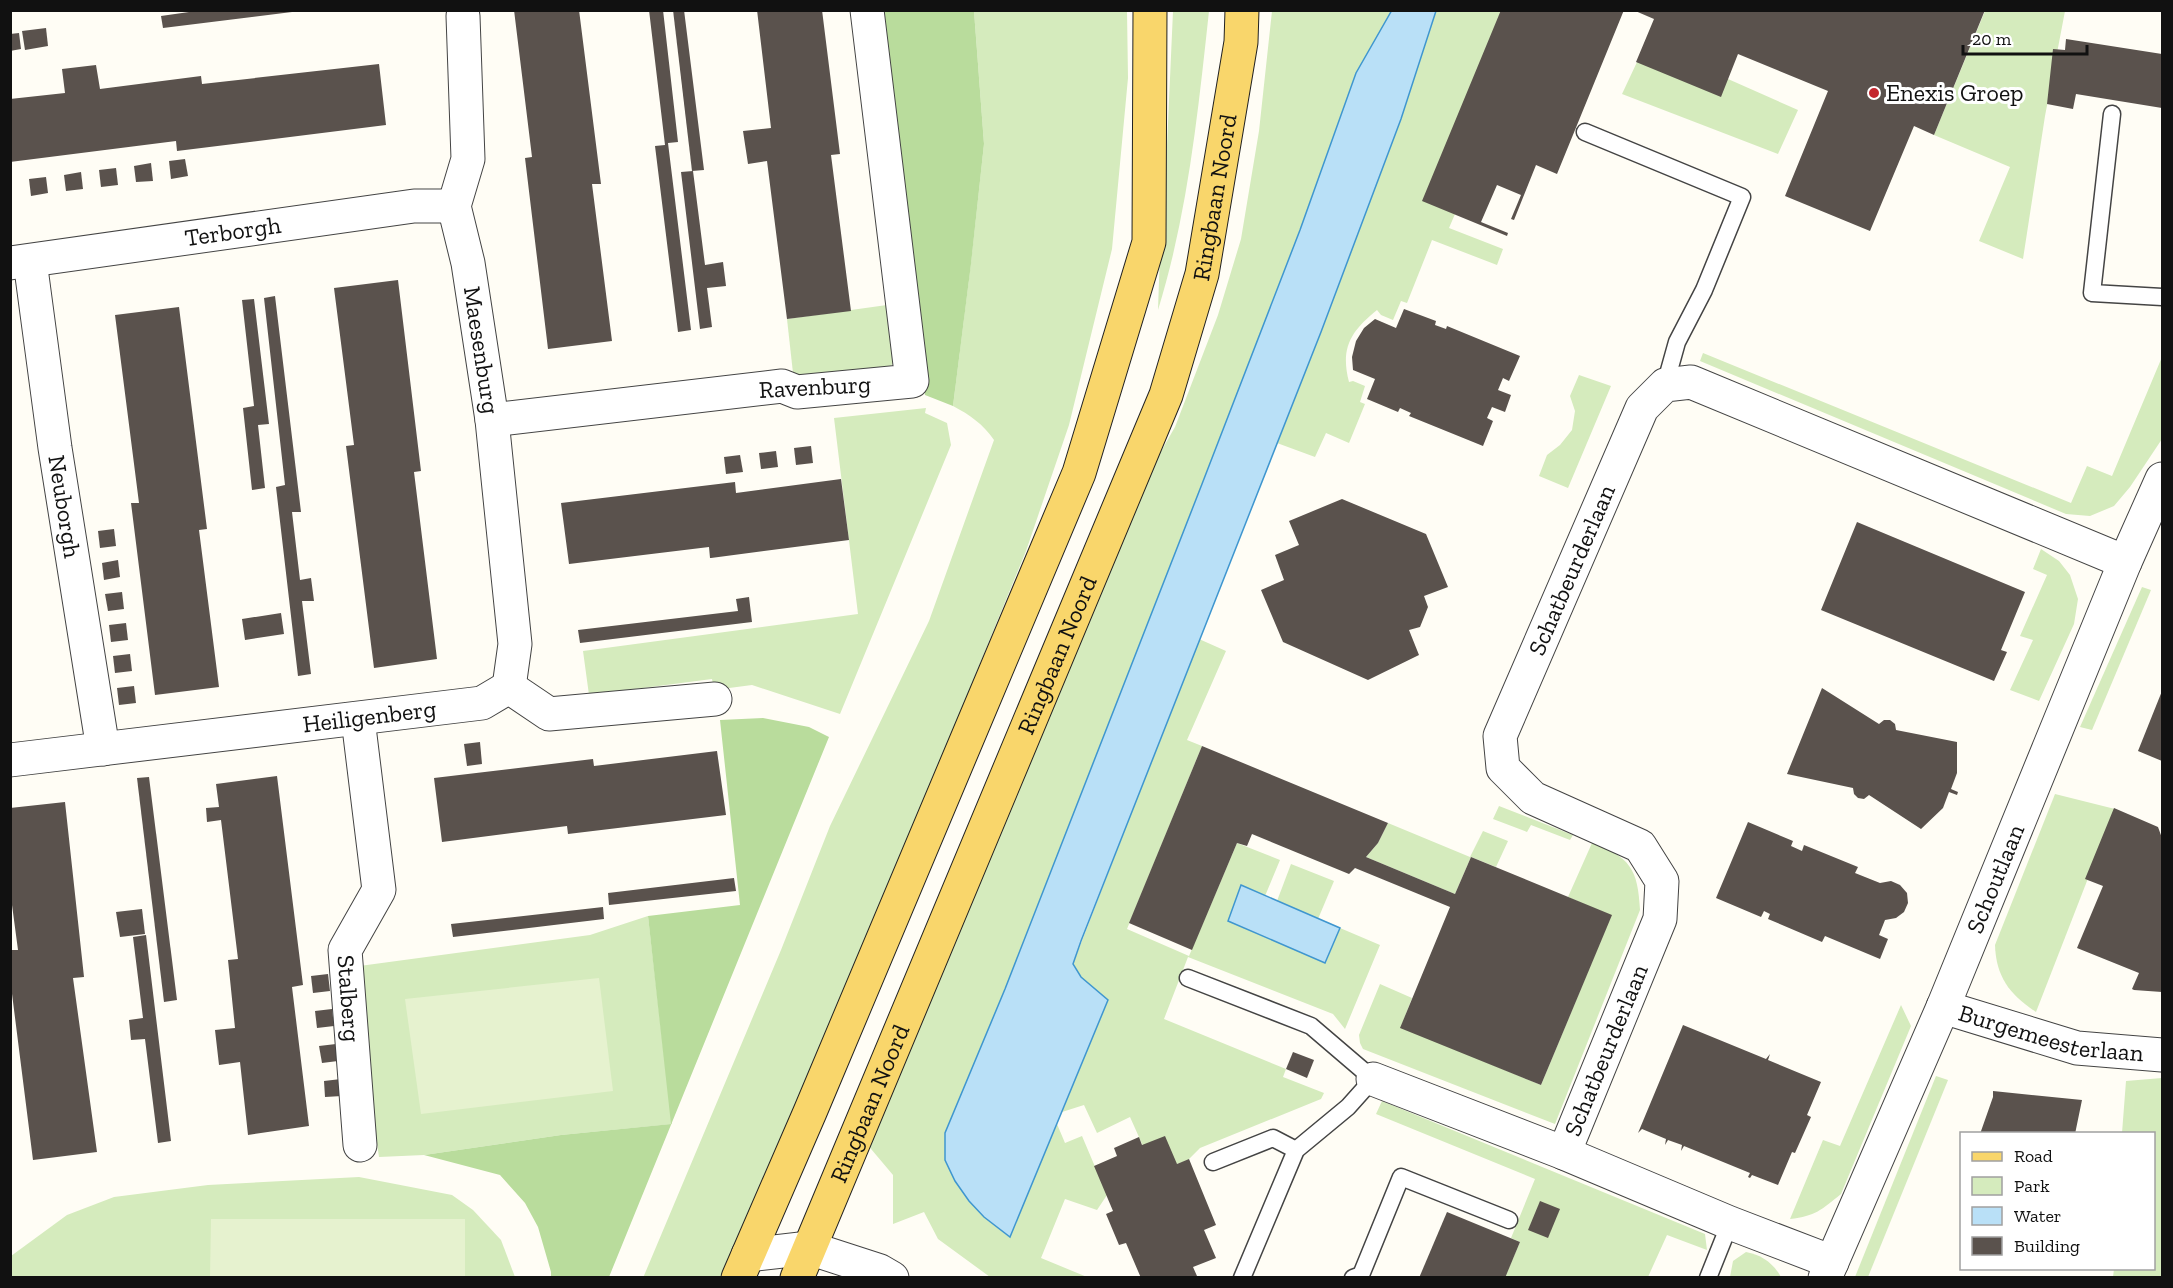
<svg xmlns="http://www.w3.org/2000/svg" width="2173" height="1288" font-family="'Zilla Slab',serif">
<style>
.green{fill:#d5ebbd}
.forest{fill:#b9dc9c}
.pitch{fill:#e6f2cf}
.water{fill:#b9e0f7;stroke:#3f96cf;stroke-width:1.5}
.building{fill:#5a524d}
.lines{fill:none;stroke-linecap:round;stroke-linejoin:round}
.lane-casing{stroke:#444;stroke-width:19}
.street-casing{stroke:#444;stroke-width:35}
.primary-casing{stroke:#222;stroke-width:35}
.lane{stroke:#fff;stroke-width:16}
.street{stroke:#fff;stroke-width:33}
.primary{stroke:#f9d66b;stroke-width:33}
.poi-dot{fill:#c4262e;stroke:#fff;stroke-width:2}
.labels{text-anchor:middle;stroke-width:6;stroke-linejoin:round;paint-order:stroke}
.poi-label{font-size:24px;fill:#111;stroke:#fff;text-anchor:start}
.street-label{font-size:24px;fill:#111;stroke:#fff}
</style>
<rect width="100%" height="100%" fill="#fffdf5"/>
<g class="green">
<path d="M974,11h153l1,67 -16,171 -43,176 -43,126 -297,726 -86,1 138,-328 49,-124 99,-205 65,-181c-11,-16 -24,-25 -41,-34l18,-143 13,-119z"/>
<path d="M1173,11h36c-11,101 -21,202 -51,299l3,-88 5,-54z"/>
<path d="M1272,11h120l-36,62 -56,157 -98,254 -197,505 -60,144 24,68 15,16 25,20 48,-113 8,19 17,-7 25,59 -10,15 -32,-11 -24,59 46,19h-97l-52,-38 -14,-27 -31,12v-49l-27,-32 172,-399 94,-242 43,-75 43,-112 23,-76 18,-108z"/>
<path d="M1436,11h65l-46,203 -6,14 54,21 -6,16 -65,-25 -25,63 -6,-2 -8,19 -12,-5 -4,-5c-26,21 -37,38 -28,72l4,-1 12,5 -5,16 5,2 -16,39 -23,-10 -11,24 -38,-14 124,-324z"/>
<path d="M1985,11h80l-20,105 -22,143 -44,-18 31,-74 -76,-32z"/>
<path d="M1637,62l91,17 70,31 -20,44 -156,-60z"/>
<path d="M894,304l5,51 -12,16 -93,11 -7,-63z"/>
<path d="M1703,353l368,150 16,-37 25,10 50,-119v82l-32,48 -16,19 -24,10 -24,-2 -366,-153z"/>
<path d="M1579,375l32,11 -43,102 -29,-12 8,-21 13,-10 12,-15 3,-19 -5,-15z"/>
<path d="M926,408l-1,5 22,10 4,22 -111,269 -88,-29 -38,5 -2,-11 -123,16 -6,-44 275,-37 -24,-196z"/>
<path d="M2041,549l18,12 11,14 8,24 -4,25 -35,77 -29,-11 23,-50 -13,-4 27,-61 -14,-6z"/>
<path d="M2142,587l9,3 -59,140 -12,-3z"/>
<path d="M1199,639l27,12 -39,89 15,6 -75,183 62,27 48,-113 43,17 -15,36 -24,-10 85,76 14,-34 40,17 -35,84 -12,-15 -145,-57 -24,62 122,50 -3,8 41,16 -3,6 -121,49 -12,12 -11,4 -34,-18 -13,-29 -33,16 -13,-28 -22,7 46,-112 -27,-23 -8,-13z"/>
<path d="M2055,794l60,15 -79,203c-26,-17 -40,-35 -41,-67z"/>
<path d="M1499,806l74,29 -3,5 -39,-15 -4,7 -34,-13z"/>
<path d="M1388,823l82,34 13,-26 25,10 -12,26 -25,-10 -16,37 -89,-37 12,-14z"/>
<path d="M1592,843c38,14 46,26 48,67l-85,214 -192,-75 -3,-6 -1,-8 21,-51 32,14 -11,29 140,58 70,-169 -43,-19z"/>
<path d="M1291,864l43,17 -16,38 -41,-18z"/>
<path d="M648,916l24,208 -111,11 -137,20 -45,2 -27,-190 238,-32z"/>
<path d="M1901,1005l10,21 -70,168c-20,16 -25,22 -51,25l33,-79 17,6z"/>
<path d="M1936,1076l12,4 -80,197h-13z"/>
<path d="M2162,1078v199h-49l1,-8 40,-1v-134l-32,-1 4,-52z"/>
<path d="M1382,1101l323,133 2,16 -40,-15 -19,42h-143l15,-35 -9,-4 24,-59 -159,-65z"/>
<path d="M359,1177l93,18 21,15 28,30 14,37 -504,1v-22l56,-41 47,-18 94,-12z"/>
<path d="M1746,1252c16,3 27,11 35,25h-51l3,-16z"/>
</g>
<g class="forest">
<path d="M878,11h96l10,133 -13,120 -18,142 -28,-11z"/>
<path d="M763,718l46,9 20,10 -220,540h-58v-5l-13,-45 -13,-24 -25,-28 -76,-20 137,-20 110,-11 -23,-208 92,-11 -20,-185z"/>
</g>
<g class="pitch">
<path d="M599,978l14,113 -192,23 -16,-115z"/>
<path d="M211,1219h254v58h-255z"/>
</g>
<g class="water">
<path d="M1392,10l44,1 -35,108 -80,213 -240,609 -8,23 8,13 27,23 -98,237 -26,-20 -15,-16 -14,-20 -10,-21v-27l60,-144 197,-505 98,-254 56,-157z"/>
<path d="M1241,885l99,43 -15,35 -97,-42z"/>
</g>
<g class="building">
<path d="M203,10h89v2l-129,16 -2,-12z"/>
<path d="M514,10h65l22,174h-9l20,157 -64,8 -23,-191 7,-1z"/>
<path d="M649,10h14l15,132 -10,1 23,187 -13,2 -23,-186 10,-1z"/>
<path d="M673,10h11l20,160 -12,1z"/>
<path d="M757,10h65l18,144 -9,1 20,156 -64,8 -20,-158 -19,3 -5,-33 28,-3z"/>
<path d="M1501,10h123l-67,164 -21,-9 -22,55 -3,-1 10,-24 -24,-10 -16,37 27,11 -1,3 -85,-35z"/>
<path d="M1633,10h352l-51,125 -20,-9 -44,105 -85,-35 43,-105 -90,-37 -17,43 -85,-35 18,-43z"/>
<path d="M46,28l2,18 -23,4 -3,-19z"/>
<path d="M19,33l2,16 -11,2v-17z"/>
<path d="M2066,39l96,15v54l-86,-14 -3,15 -26,-5 6,-55 12,1z"/>
<path d="M379,64l7,61 -209,26 -1,-10 -166,21v-63l55,-6 -3,-24 34,-4 4,24 101,-13 1,8z"/>
<path d="M185,159l3,17 -17,3 -2,-18z"/>
<path d="M151,163l2,18 -17,1 -2,-16z"/>
<path d="M116,168l2,17 -17,2 -2,-17z"/>
<path d="M693,171l12,94 18,-3 3,24 -19,2 5,39 -12,2 -19,-157z"/>
<path d="M81,172l2,17 -17,2 -2,-16z"/>
<path d="M46,177l2,16 -17,3 -2,-17z"/>
<path d="M398,280l23,191 -7,1 23,187 -63,9 -28,-222 8,-1 -20,-157z"/>
<path d="M275,296l26,216h-9l8,68 11,-2 3,23h-12l9,73 -13,2 -22,-189 9,-2 -21,-187z"/>
<path d="M254,299l15,125 -11,1 7,63 -13,2 -9,-82 11,-2 -12,-106z"/>
<path d="M179,307l28,222 -8,1 20,157 -64,8 -24,-192h8l-24,-188z"/>
<path d="M1404,309l32,12 -1,4 11,4 1,-3 73,30 -11,25 -6,-3 -5,12 13,5 -6,17 -13,-5 -5,11 6,3 -10,25 -74,-30 2,-3 -11,-5 -2,4 -31,-13 8,-20 -22,-9 -1,-13 4,-16 8,-13 11,-9 21,9z"/>
<path d="M811,446l2,17 -17,2 -2,-17z"/>
<path d="M776,451l2,16 -17,2 -2,-16z"/>
<path d="M740,455l3,17 -17,2 -2,-17z"/>
<path d="M841,479l8,61 -138,18h-1l-1,-11 -140,17 -8,-61 174,-21 1,11z"/>
<path d="M1342,499l84,35 22,53 -24,9 4,11 -8,20 -11,3 10,25 -51,25 -85,-38 -22,-52 23,-10 -9,-25 24,-10 -10,-24z"/>
<path d="M1857,522l168,70 -24,58 6,2 -13,29 -173,-71z"/>
<path d="M114,529l2,17 -16,2 -2,-17z"/>
<path d="M118,560l2,17 -16,3 -2,-17z"/>
<path d="M122,592l2,17 -16,2 -3,-17z"/>
<path d="M749,597l3,25 -172,21 -2,-13 160,-19 -2,-12z"/>
<path d="M281,613l3,21 -39,6 -3,-21z"/>
<path d="M126,623l2,17 -17,2 -2,-17z"/>
<path d="M130,654l2,17 -17,2 -2,-17z"/>
<path d="M134,686l2,17 -17,2 -2,-17z"/>
<path d="M1822,688l57,36 5,-4h6l5,4 1,6 61,12v31l-6,16 7,3 -1,3 -8,-3 -6,16 -22,21 -52,-34 -5,4 -6,-1 -4,-4 -1,-6 -66,-14z"/>
<path d="M2162,691v70l-24,-10z"/>
<path d="M480,742l2,22 -15,2 -3,-22z"/>
<path d="M1202,746l186,77 -10,20 -12,14 89,37 16,-37 141,58 -71,170 -141,-57 50,-121 -95,-39 -6,6 -97,-40 -5,12 -10,-3 -45,107 -63,-27z"/>
<path d="M717,751l9,64 -158,19 -1,-8 -125,16 -8,-64 159,-19 1,7z"/>
<path d="M277,776l26,209 -11,2 17,139 -61,9 -8,-73 -21,3 -4,-35 20,-2 -7,-68 10,-1 -17,-139 -14,2 -1,-14 13,-1 -3,-23z"/>
<path d="M149,777l28,223 -13,2 -27,-224z"/>
<path d="M65,802l19,175 -11,1 24,174 -64,8 -23,-182v-28h8l-8,-60v-82z"/>
<path d="M2114,808l44,19 4,11v154l-28,-2 -2,-1 7,-16 -62,-25 26,-62 -18,-7z"/>
<path d="M1748,822l45,19 -2,5 11,5 2,-6 54,22 -3,6 25,10 11,-2 9,4 7,8 1,10 -4,9 -8,6 -11,2 -6,15 9,4 -8,20 -55,-23 -3,6 -54,-23 2,-5 -6,-3 -3,6 -45,-19z"/>
<path d="M734,878l2,13 -127,14 -1,-12z"/>
<path d="M603,907l1,12 -151,18 -2,-13z"/>
<path d="M142,909l3,25 -25,3 -4,-25z"/>
<path d="M146,935l25,206 -13,2 -13,-104 -14,1 -2,-20 14,-2 -10,-81z"/>
<path d="M328,974l2,17 -17,2 -2,-17z"/>
<path d="M332,1009l2,17 -17,2 -2,-17z"/>
<path d="M1683,1025l83,34 4,-5 -2,6 53,22 -14,33 4,2 -16,36 -3,-1 -14,33 -26,-10 -2,3 -2,-1 2,-4 -66,-27 -3,5 1,-6 -14,-5 -3,5 1,-6 -24,-10 -4,4z"/>
<path d="M336,1044l2,17 -16,2 -3,-17z"/>
<path d="M1293,1052l21,8 -7,18 -21,-9z"/>
<path d="M341,1079l1,17 -17,1 -1,-16z"/>
<path d="M1993,1091l89,9 -7,34h-95l13,-37z"/>
<path d="M1165,1136l12,28 12,-5 27,66 -12,5 12,28 -23,9 4,9 -4,2h-52l-15,-35 -7,2 -13,-31 7,-3 -19,-45 23,-10 -3,-8 25,-11 3,8z"/>
<path d="M1540,1201l20,8 -12,29 -20,-8z"/>
<path d="M1447,1212l73,30 -15,36h-86z"/>
</g>
<g class="lines">
<defs>
<g id="lane">
<path d="M2112,114l-20,179 70,4"/>
<path d="M1585,132l157,65 -38,93 -27,52 -12,43"/>
<path d="M1188,978l123,48 62,53 -25,28 -52,43 -54,128"/>
<path d="M1213,1162l60,-24 23,12"/>
<path d="M1353,1278l8,-3 40,-98 108,43"/>
<path d="M1708,1278l22,-55"/>
</g>
<g id="street">
<path id="s1" d="M463,16l5,143 -14,47 14,57 24,157 23,224 -6,43"/>
<path id="s2" d="M30,261l25,187 48,301"/>
<path id="s3" d="M10,263l404,-57h40"/>
<path d="M492,420l290,-34 15,6 115,-11 -45,-371"/>
<path d="M509,687l40,27 166,-15"/>
<path id="s4" d="M358,719l21,171 -34,60 15,195"/>
<path id="s5" d="M10,760l472,-57 27,-16"/>
<path id="s6" d="M1943,1007l134,41 85,7"/>
<path d="M1373,1079l191,74 166,70 102,39"/>
<path id="s7" d="M1564,1153l96,-234 2,-38 -22,-35 -107,-48 -30,-30 -3,-32 142,-328 23,-23 26,-3 434,180"/>
<path d="M748,1255l61,-7 71,23 12,7"/>
<path id="s8" d="M1825,1278l118,-271 182,-445 37,-83"/>
</g>
<g id="primary">
<path d="M738,1278l72,-166 269,-639 70,-231 1,-232"/>
<path id="s9" d="M797,1278l369,-883 36,-121 39,-232 1,-32"/>
</g>
</defs>
<use href="#lane" class="lane-casing"/>
<use href="#street" class="street-casing"/>
<use href="#primary" class="primary-casing"/>
<use href="#lane" class="lane"/>
<use href="#street" class="street"/>
<use href="#primary" class="primary"/>
</g>
<circle class="poi-dot" cx="1874" cy="93" r="6"/>
<g class="labels">
<g class="poi-label">
<text x="1886" y="101">Enexis Groep</text>
</g>
<g class="street-label">
<text dy="8" stroke="none"><textPath href="#s9" startOffset="1161">Ringbaan Noord</textPath></text>
<text dy="8" stroke="none"><textPath href="#s3" startOffset="225">Terborgh</textPath></text>
<text dy="8" stroke="none"><textPath href="#s1" startOffset="339">Maesenburg</textPath></text>
<text transform="translate(815 387) rotate(-3)" y="8">Ravenburg</text>
<text dy="8" stroke="none"><textPath href="#s2" startOffset="248">Neuborgh</textPath></text>
<text dy="8" stroke="none"><textPath href="#s7" startOffset="705">Schatbeurderlaan</textPath></text>
<text dy="8" stroke="none"><textPath href="#s9" startOffset="675">Ringbaan Noord</textPath></text>
<text dy="8" stroke="none"><textPath href="#s5" startOffset="362">Heiligenberg</textPath></text>
<text dy="8" stroke="none"><textPath href="#s8" startOffset="434">Schoutlaan</textPath></text>
<text dy="8" stroke="none"><textPath href="#s4" startOffset="290">Stalberg</textPath></text>
<text dy="8" stroke="none"><textPath href="#s6" startOffset="112">Burgemeesterlaan</textPath></text>
<text dy="8" stroke="none"><textPath href="#s7" startOffset="111">Schatbeurderlaan</textPath></text>
<text dy="8" stroke="none"><textPath href="#s9" startOffset="189">Ringbaan Noord</textPath></text>
</g>
</g>
<rect width="2173" height="1288" fill="none" stroke="#111111" stroke-width="24"/>
<rect x="1960" y="1132" width="195" height="138" fill="#ffffff" stroke="#a0a0a0" stroke-width="1.5"/>
<rect x="1972" y="1152" width="30" height="9" fill="#f9d66b" stroke="#a0a0a0" stroke-width="1.5"/>
<text x="2014" y="1162" font-size="18" fill="#111111">Road</text>
<rect x="1972" y="1177" width="30" height="18" fill="#d5ebbd" stroke="#a0a0a0" stroke-width="1.5"/>
<text x="2014" y="1192" font-size="18" fill="#111111">Park</text>
<rect x="1972" y="1207" width="30" height="18" fill="#b9e0f7" stroke="#a0a0a0" stroke-width="1.5"/>
<text x="2014" y="1222" font-size="18" fill="#111111">Water</text>
<rect x="1972" y="1237" width="30" height="18" fill="#5a524d" stroke="#a0a0a0" stroke-width="1.5"/>
<text x="2014" y="1252" font-size="18" fill="#111111">Building</text>
<path d="M1963 45v9h124v-9" fill="none" stroke="#111111" stroke-width="3"/>
<text x="1972" y="45" font-size="18" fill="#111111" stroke="#ffffff" stroke-width="4.5" paint-order="stroke">20 m</text>
</svg>
